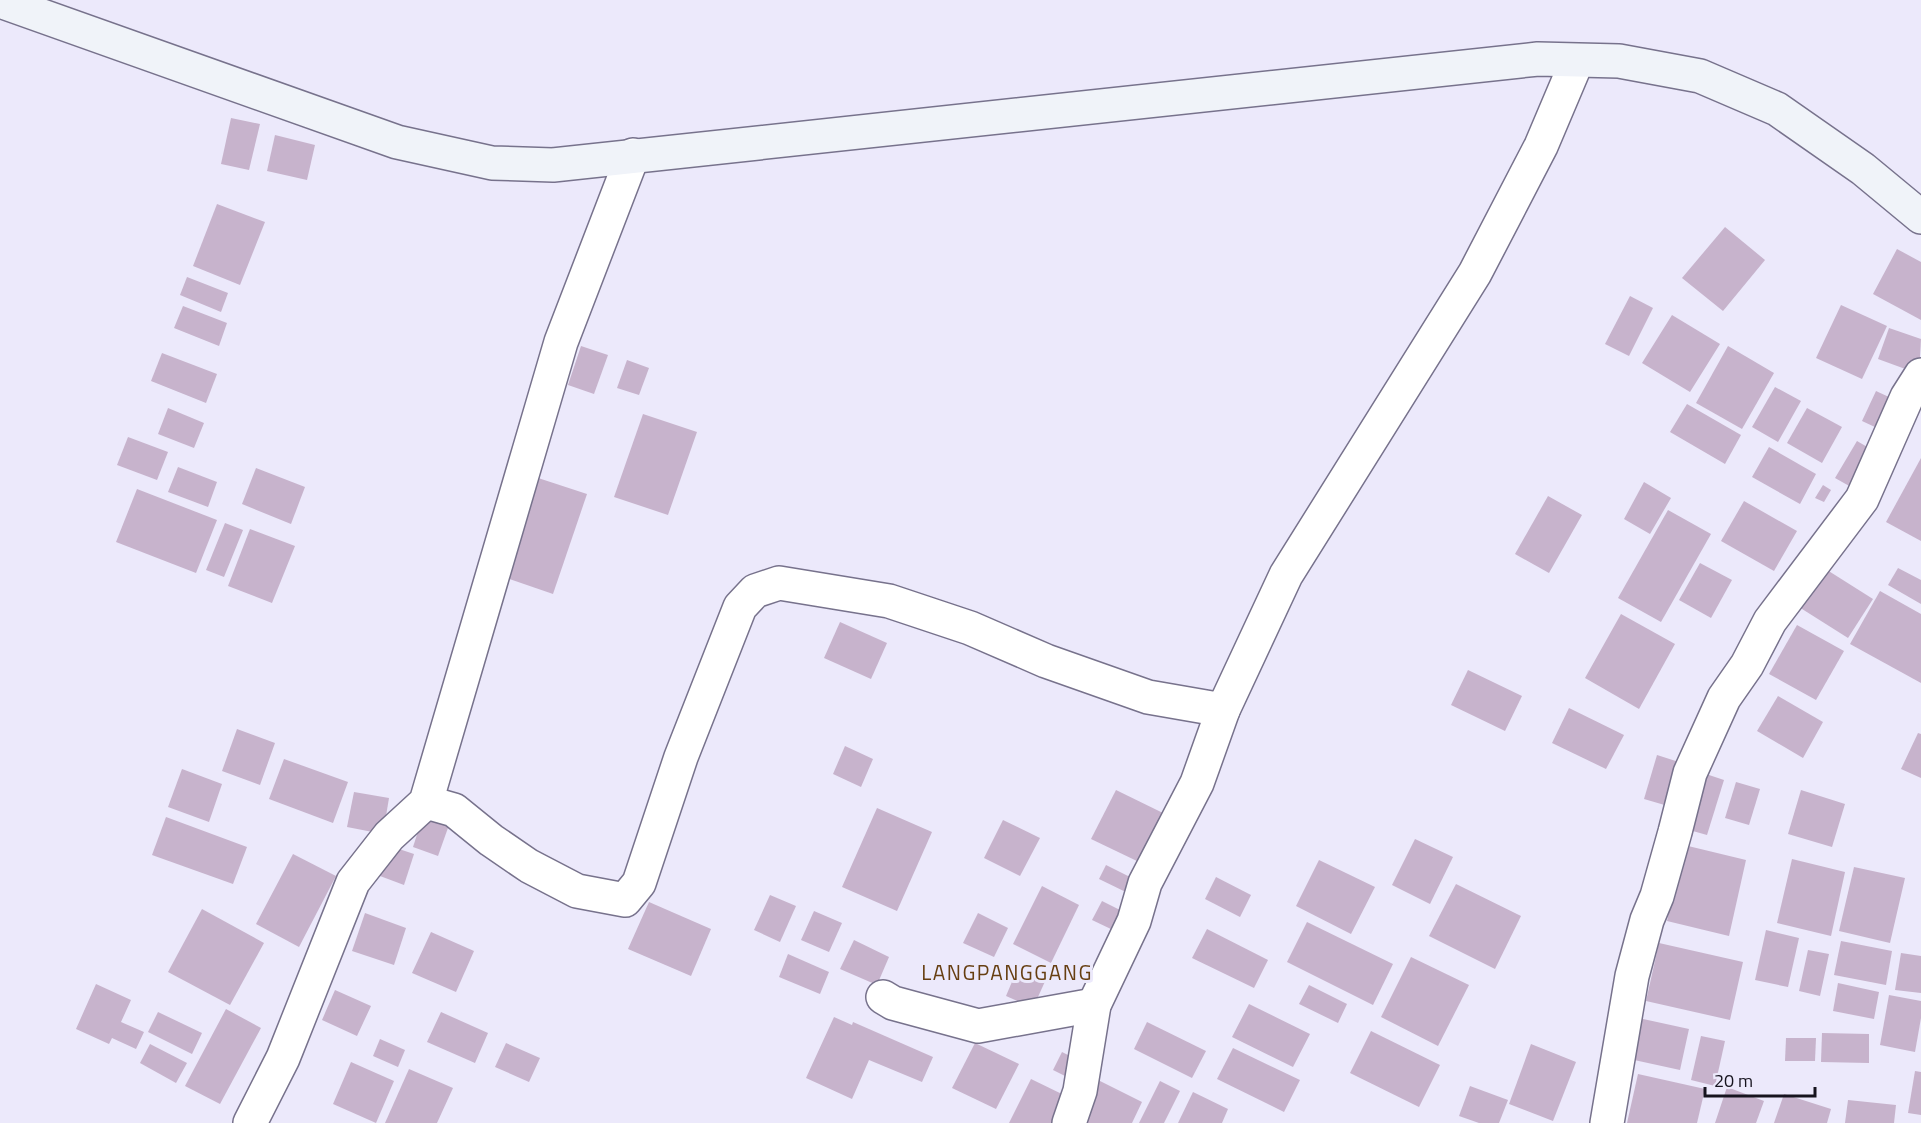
<svg xmlns="http://www.w3.org/2000/svg" width="1921" height="1123" font-family="'Titillium Web',sans-serif">
<style>
.building{fill:#c7b3cc}
.lines{fill:none;stroke-linecap:round;stroke-linejoin:round}
.minor-casing{stroke:#77728c;stroke-width:36}
.secondary-casing{stroke:#77728c;stroke-width:36}
.minor{stroke:#fff;stroke-width:33}
.secondary{stroke:#f0f3f9;stroke-width:33}
.labels{text-anchor:middle;stroke-width:6;stroke-linejoin:round;paint-order:stroke}
.quarter-label{font-size:21px;letter-spacing:1.5px;fill:#663e11;stroke:#ece9fb}
</style>
<rect width="100%" height="100%" fill="#ece9fb"/>
<g class="building">
<path d="M231,118l29,6 -11,46 -28,-6z"/>
<path d="M275,135l40,10 -8,35 -40,-9z"/>
<path d="M217,204l48,18 -25,63 -47,-19z"/>
<path d="M1725,227l40,33 -42,51 -41,-33z"/>
<path d="M1897,249l24,13v58l-48,-26z"/>
<path d="M187,277l41,16 -7,19 -41,-17z"/>
<path d="M1630,296l23,12 -24,48 -24,-12z"/>
<path d="M1841,305l46,21 -25,53 -46,-21z"/>
<path d="M183,306l44,17 -8,23 -45,-18z"/>
<path d="M1672,315l48,29 -30,48 -48,-29z"/>
<path d="M1889,328l32,11 -2,35 -41,-15z"/>
<path d="M581,346l27,9 -14,39 -26,-9z"/>
<path d="M1728,346l46,27 -32,56 -46,-26z"/>
<path d="M162,353l55,21 -11,29 -55,-22z"/>
<path d="M627,360l22,8 -10,27 -22,-7z"/>
<path d="M1775,387l26,14 -23,41 -26,-15z"/>
<path d="M1876,391l28,13 -14,30 -28,-13z"/>
<path d="M1687,404l54,31 -16,29 -55,-32z"/>
<path d="M168,408l36,15 -10,25 -36,-14z"/>
<path d="M1807,408l35,19 -20,36 -35,-20z"/>
<path d="M643,414l54,18 -29,83 -54,-18z"/>
<path d="M128,437l40,15 -11,28 -40,-15z"/>
<path d="M1857,441l24,14 -21,37 -25,-14z"/>
<path d="M1769,447l47,27 -16,30 -48,-27z"/>
<path d="M1921,458v83l-35,-19z"/>
<path d="M178,467l39,15 -9,25 -40,-15z"/>
<path d="M256,468l49,19 -14,37 -49,-20z"/>
<path d="M529,475l58,19 -34,100 -58,-20z"/>
<path d="M1644,482l27,16 -21,36 -26,-15z"/>
<path d="M1823,485l8,5 -7,12 -9,-4z"/>
<path d="M137,489l80,31 -21,53 -80,-31z"/>
<path d="M1548,496l34,19 -33,58 -34,-19z"/>
<path d="M1744,501l53,30 -23,40 -53,-30z"/>
<path d="M1668,510l43,24 -50,88 -43,-24z"/>
<path d="M225,523l18,7 -19,47 -18,-7z"/>
<path d="M250,529l45,17 -23,57 -44,-17z"/>
<path d="M1700,563l32,17 -21,38 -32,-18z"/>
<path d="M1816,563l57,36 -25,39 -57,-36z"/>
<path d="M1898,568l23,12v24l-33,-19z"/>
<path d="M1880,591l41,23v69l-71,-39z"/>
<path d="M1621,614l54,30 -36,65 -54,-31z"/>
<path d="M840,622l47,21 -16,36 -47,-21z"/>
<path d="M1797,625l47,26 -28,49 -47,-26z"/>
<path d="M1468,670l54,26 -17,35 -54,-26z"/>
<path d="M1778,696l45,26 -20,36 -46,-27z"/>
<path d="M1569,708l55,27 -18,34 -54,-26z"/>
<path d="M237,729l38,14 -15,42 -38,-14z"/>
<path d="M1918,733l3,1v44l-20,-9z"/>
<path d="M845,746l28,13 -12,28 -28,-13z"/>
<path d="M1657,755l25,8 -14,43 -24,-7z"/>
<path d="M284,759l64,23 -15,41 -64,-24z"/>
<path d="M182,769l40,15 -13,38 -41,-15z"/>
<path d="M1700,772l24,8 -17,55 -25,-7z"/>
<path d="M1736,782l24,7 -11,36 -24,-7z"/>
<path d="M1116,790l47,23 -24,49 -48,-23z"/>
<path d="M1801,790l44,14 -13,43 -44,-13z"/>
<path d="M354,792l35,6 -6,36 -36,-7z"/>
<path d="M877,808l55,24 -35,79 -55,-24z"/>
<path d="M423,816l26,9 -11,31 -25,-9z"/>
<path d="M166,817l81,30 -14,37 -81,-29z"/>
<path d="M1003,820l37,18 -20,38 -36,-18z"/>
<path d="M1415,839l38,18 -23,47 -38,-19z"/>
<path d="M1684,845l62,15 -17,76 -62,-15z"/>
<path d="M390,846l24,8 -10,31 -24,-9z"/>
<path d="M293,854l43,22 -37,71 -43,-23z"/>
<path d="M1792,859l53,13 -14,64 -54,-13z"/>
<path d="M1319,860l56,27 -24,47 -55,-28z"/>
<path d="M1106,865l34,17 -6,14 -35,-17z"/>
<path d="M1854,867l51,11 -15,65 -51,-12z"/>
<path d="M1216,877l35,18 -11,22 -35,-18z"/>
<path d="M1456,884l65,32 -26,53 -66,-33z"/>
<path d="M1042,886l37,19 -28,58 -38,-19z"/>
<path d="M770,895l26,11 -16,36 -26,-12z"/>
<path d="M1102,901l20,10 -9,19 -21,-10z"/>
<path d="M649,902l62,27 -20,47 -63,-27z"/>
<path d="M202,909l62,34 -34,62 -62,-33z"/>
<path d="M814,911l28,12 -13,29 -28,-12z"/>
<path d="M365,913l41,15 -12,37 -42,-14z"/>
<path d="M978,913l30,15 -14,29 -31,-14z"/>
<path d="M1307,922l86,42 -20,41 -86,-43z"/>
<path d="M1207,929l61,31 -14,28 -62,-30z"/>
<path d="M1766,930l33,8 -11,49 -33,-7z"/>
<path d="M431,932l43,19 -18,41 -44,-19z"/>
<path d="M854,940l35,17 -12,28 -37,-16z"/>
<path d="M1841,941l51,10 -6,34 -52,-10z"/>
<path d="M1659,943l84,19 -13,58 -84,-19z"/>
<path d="M1808,950l21,4 -9,42 -21,-5z"/>
<path d="M1901,953l20,3v37l-26,-3z"/>
<path d="M788,954l41,18 -9,22 -41,-17z"/>
<path d="M1411,957l58,28 -31,61 -57,-29z"/>
<path d="M1019,965l28,12 -14,31 -27,-12z"/>
<path d="M1838,983l41,9 -5,27 -41,-8z"/>
<path d="M96,984l35,16 -10,22 23,10 -8,17 -24,-11 -3,6 -33,-15z"/>
<path d="M1309,985l38,19 -9,19 -39,-19z"/>
<path d="M335,990l36,16 -14,30 -35,-16z"/>
<path d="M1889,995l32,6v17l-6,34 -35,-7z"/>
<path d="M1249,1004l61,30 -17,33 -61,-30z"/>
<path d="M226,1009l35,19 -41,76 -35,-18z"/>
<path d="M158,1012l44,21 -10,21 -44,-22z"/>
<path d="M441,1012l47,21 -13,30 -48,-21z"/>
<path d="M834,1017l18,8 1,-3 80,35 -11,25 -53,-22 -17,39 -46,-21z"/>
<path d="M1634,1017l55,12 -9,41 -55,-12z"/>
<path d="M1147,1022l59,29 -14,27 -58,-29z"/>
<path d="M1371,1031l69,34 -21,42 -69,-34z"/>
<path d="M1822,1033l47,1v29l-48,-1z"/>
<path d="M1701,1036l24,5 -10,45 -24,-6z"/>
<path d="M1786,1038h30l-1,23h-30z"/>
<path d="M380,1039l25,11 -7,17 -25,-11z"/>
<path d="M506,1043l34,15 -11,24 -34,-15z"/>
<path d="M975,1043l44,21 -23,45 -44,-21z"/>
<path d="M150,1044l37,19 -11,20 -36,-20z"/>
<path d="M1531,1044l45,18 -23,59 -44,-17z"/>
<path d="M1233,1048l67,32 -16,32 -67,-33z"/>
<path d="M1062,1052l18,9 -9,18 -18,-9z"/>
<path d="M351,1062l43,19 -18,42 -43,-19z"/>
<path d="M409,1069l44,19 -16,35h-52z"/>
<path d="M1915,1071l6,1v43l-13,-2z"/>
<path d="M1638,1074l67,15 -8,34h-70z"/>
<path d="M1031,1079l35,17 -13,27h-44z"/>
<path d="M1098,1080l44,22 -10,21h-47z"/>
<path d="M1160,1081l20,10 -16,32h-25z"/>
<path d="M1470,1086l38,14 -9,23h-20l-20,-7z"/>
<path d="M1727,1087l37,14 -8,22h-41z"/>
<path d="M1193,1092l35,17 -6,14h-44z"/>
<path d="M1784,1094l47,15 -4,14h-53z"/>
<path d="M1848,1100l48,5 -2,18h-49z"/>
</g>
<g class="lines">
<defs>
<g id="minor">
<path d="M426,802l28,8 37,30 38,26 48,25 48,9 14,-17 42,-126 59,-150 15,-16 24,-8 110,18 81,27 76,33 102,36 75,13 63,-135 189,-302 66,-127 36,-85"/>
<path d="M883,997l10,6 85,23 116,-21"/>
<path d="M250,1123l33,-65 70,-176 36,-46 37,-34 135,-460 72,-187"/>
<path d="M1069,1123l11,-32 14,-86 40,-84 11,-38 52,-100 26,-73"/>
<path d="M1607,1123l25,-147 15,-56 10,-24 18,-64 15,-59 34,-75 23,-33 23,-44 92,-122 45,-102 14,-22"/>
</g>
<path id="secondary" d="M0,1l397,141 95,21 61,2 985,-106 81,2 81,15 77,33 86,60 58,48"/>
</defs>
<use href="#minor" class="minor-casing"/>
<use href="#secondary" class="secondary-casing"/>
<use href="#minor" class="minor"/>
<use href="#secondary" class="secondary"/>
</g>
<g class="labels">
<g class="quarter-label">
<text x="1007" y="980">LANGPANGGANG</text>
</g>
</g>
<path d="M1705 1087v9h110v-9" fill="none" stroke="#16141e" stroke-width="3"/>
<text x="1714" y="1087" font-size="18" fill="#16141e" stroke="#ece9fb" stroke-width="4.5" paint-order="stroke">20 m</text>
</svg>
